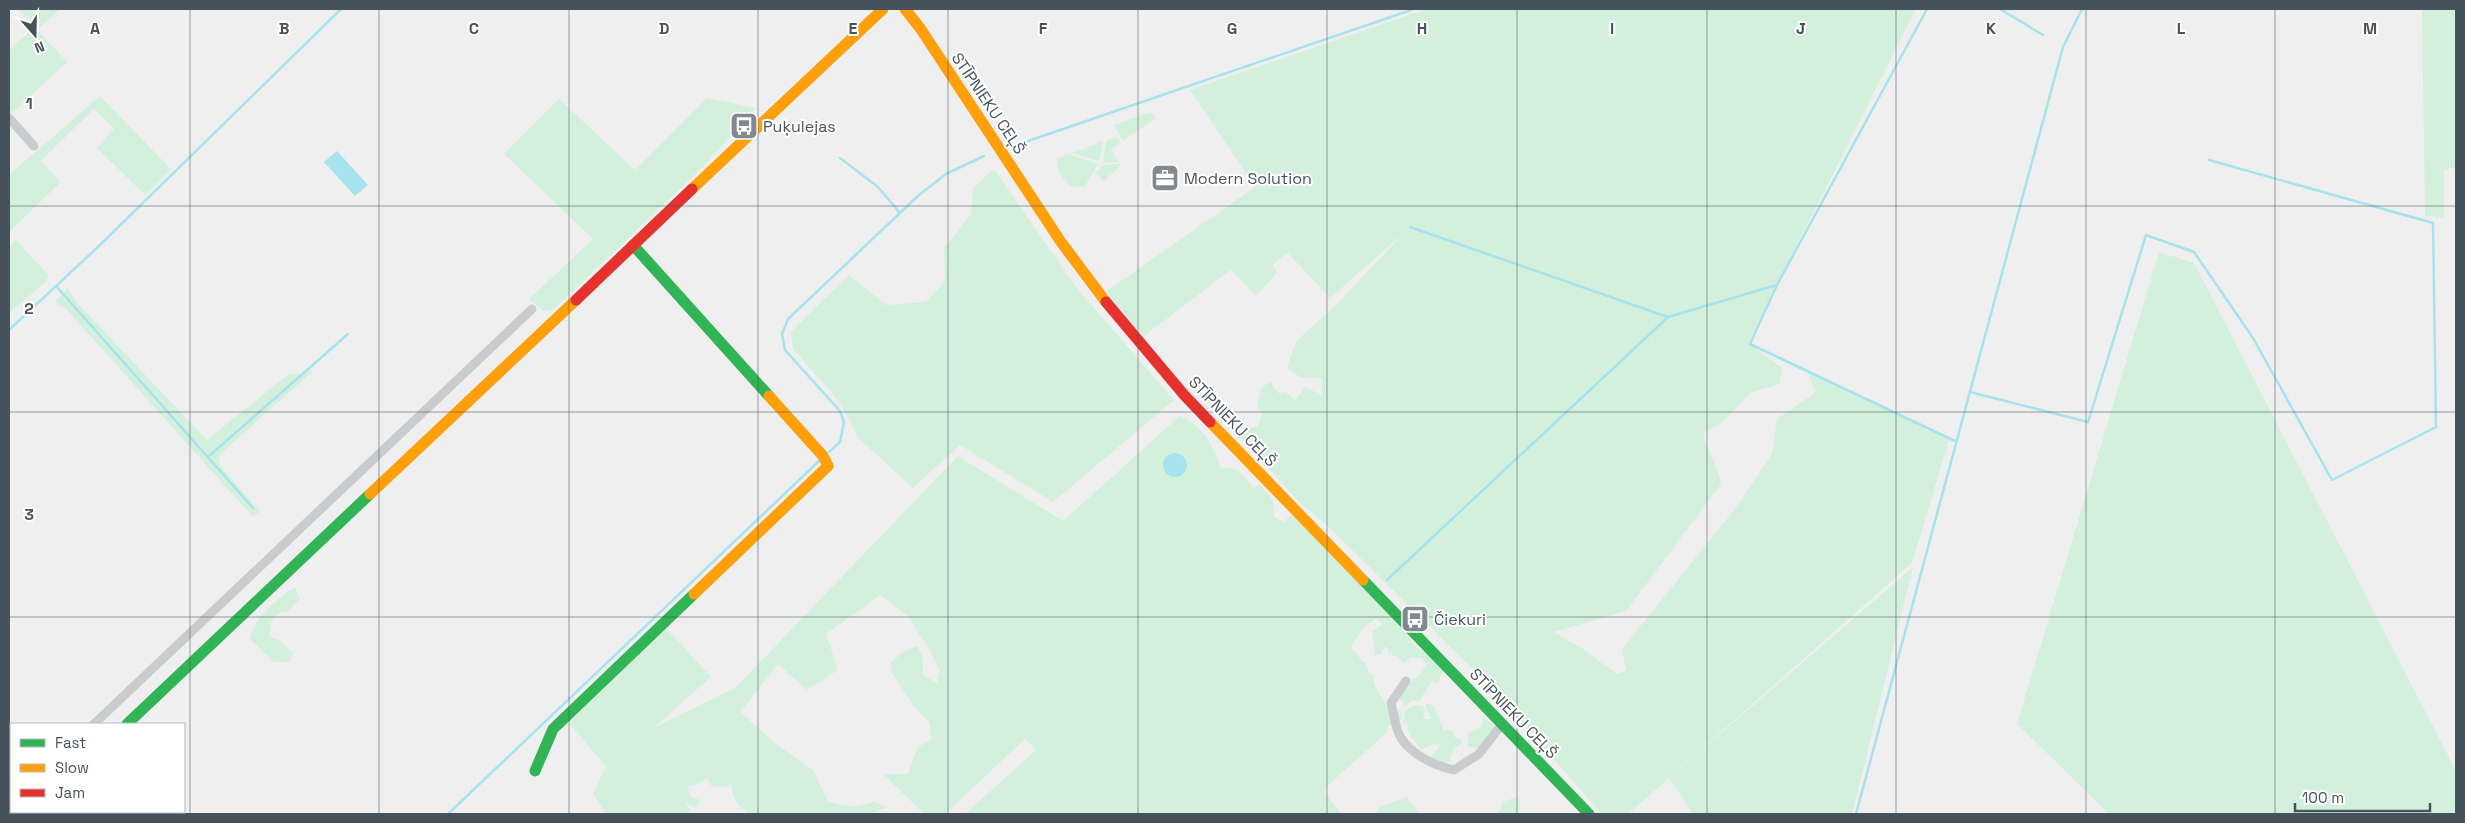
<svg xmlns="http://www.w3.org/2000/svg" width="2465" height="823" font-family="'Space Grotesk',sans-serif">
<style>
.green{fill:#d3f0dc}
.water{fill:#a6e3ee}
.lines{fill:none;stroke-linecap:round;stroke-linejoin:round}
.stream{stroke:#a6e3ee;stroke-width:2.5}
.street{stroke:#c9ccce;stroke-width:9}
.fast{stroke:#30b455;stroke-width:11}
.slow{stroke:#ff9f0a;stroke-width:11}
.jam{stroke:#e5322d;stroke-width:11}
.grid{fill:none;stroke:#46535c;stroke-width:1;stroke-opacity:0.55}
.labels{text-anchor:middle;stroke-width:4;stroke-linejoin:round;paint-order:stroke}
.street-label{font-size:16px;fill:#46535c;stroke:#fff}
.poi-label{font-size:16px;fill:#46535c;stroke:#fff;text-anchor:start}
.grid-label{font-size:16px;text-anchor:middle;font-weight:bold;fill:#46535c;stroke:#fff;stroke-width:4;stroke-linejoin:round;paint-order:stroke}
</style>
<rect width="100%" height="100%" fill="#f0efef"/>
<g class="green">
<path d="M18,9h42l-23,21 30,32 -55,51 -3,-4v-59l27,-24z"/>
<path d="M1427,9h489l-139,276 -27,59 32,24 -3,16 -29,9 -25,27 -22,13c5,19 15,33 18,51l-95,127 -72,21 29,17 34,25 9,-4 -4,-21 112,-139 38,-56 5,-35 38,-26 -8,-23 142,70 -37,123 -284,251h-26l-116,-132 -157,-155 -29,-24 -62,-69 7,-19v14l13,-3 4,-13 -5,-8 4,-16 9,-8 8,12 7,-1 11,8 9,-13 17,8v-17l-22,-1 -13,-9 9,-27 39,-35 69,-73 -74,65 -42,-45 -15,11 4,9 -21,23 -25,-26 -87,66 -22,-24 -15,-21 148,-104 -65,-97z"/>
<path d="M2422,9h34v158l-12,3v48l-19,-2z"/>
<path d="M100,96l71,73 -26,26 -48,-47 17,-19 -20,-20 -53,52 20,21 -52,50v-57z"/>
<path d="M707,98l49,10 -53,59 -150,143 -10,1 -14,-12 64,-60 -89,-85 55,-55 76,71z"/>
<path d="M1148,113h4l4,5 -33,23 -9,-16z"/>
<path d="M1114,137l5,2 1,4 -9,6 8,13 -16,1 3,-22z"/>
<path d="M1103,141l-3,17 -2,3 -25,-8z"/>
<path d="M1068,154l30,10 -13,22 -14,1 -12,-14 -2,-14z"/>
<path d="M1103,165l18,-1v1l-17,16 -8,-8z"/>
<path d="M994,169l84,121 96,110 -121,102 -93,-57 -47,43 -56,-51 -9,-20 -14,-22 -41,-46 -2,-17 58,-57 37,30 40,-3 19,-20 -1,-34 27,-34 2,-26z"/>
<path d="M16,240l32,35 -1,6 -38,32v-66z"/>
<path d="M2159,252l35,11 262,508v43h-347l-92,-90z"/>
<path d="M68,288l10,16 129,136 79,-64 27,-5 -94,84 1,11 40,45 -7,6 -186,-207 -12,-8z"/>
<path d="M1180,416c23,9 33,30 41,52 17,-3 23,8 32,20l6,-4 14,16 1,17 10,5 6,-7 6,4 108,107c3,12 13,26 26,27l14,17 -7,13 -5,-2 -13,20 -6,-1 -8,6 -6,-8c4,-15 23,-19 27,-34l-4,-6 -11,-1 -7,6 -7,-7 -8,-1 -2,-8h-3l-3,7 -6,2 -3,-25 11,-7 -7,-5 -10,6 -15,21 10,14 5,3 3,10 4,1 2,12 13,22 13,3 1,7 -8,6 -7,2v6l-64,58 18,24h-376l71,-64 -11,-11 -80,75h-21l-41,-40h25l10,-27 14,-8 -3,-17 -15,-15 -22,-34 -2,-10 16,-13 11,-4 6,11v18l14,8 3,-12 -6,-13 -26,-42 -28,-21 -54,39 12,36 -31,20 -29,-26 -38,48 36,32 37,26 15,32 26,5 20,-5 15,5 -23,7h-116c-12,-9 -19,-14 -18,-30l-8,3 -13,-1 -4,-8 -9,6 -11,2 3,10 10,4 -4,8 -11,-5 5,7 -1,4h-83l-13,-20 13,-28 -38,-44 98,-94 45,49 -58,51 82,-40 223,-232 105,65z"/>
<path d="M1913,567l-61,247h-159l-24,-36z"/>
<path d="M295,587l5,11 -1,2 -12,12 -8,1 -8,9 -1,15 9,3 14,12 -3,10h-16l-24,-23c5,-23 26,-39 45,-52z"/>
<path d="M1428,703l6,3 10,25 4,-2 5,2 1,6 7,2 1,4 -9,7 -3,11 -7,3 -10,-3 -1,-6 8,-10 -7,-1 -12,6 -12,-17 -2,-10 -4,1 2,-13 10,-6 8,1 2,4 -2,6 2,3h6l-6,-13z"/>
<path d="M1484,717l10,10 -18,23 -3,-3h-5v-14l13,-6z"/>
<path d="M1519,796l1,13 -5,5h-20l6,-5 2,-7z"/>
<path d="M1407,797l13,17h-45l4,-7z"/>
</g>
<g class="water">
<path d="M337,151l31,34 -13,11 -31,-34z"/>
<circle cx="1175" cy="465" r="12"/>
</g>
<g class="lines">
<g class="stream">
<path d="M1927,9l-150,276 -27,59 207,98"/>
<path d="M2000,9l43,26"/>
<path d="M1025,142l389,-133"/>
<path d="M840,158l38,29 22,26"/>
<path d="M1410,227l258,90"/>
<path d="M56,286l197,222"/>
<path d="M9,330l92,-86 240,-235"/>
<path d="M1970,392l118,30 58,-187 48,17 59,86 79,142 104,-53 -3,-204 -224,-63"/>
<path d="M829,452l11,-10 4,-20 -4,-11 -55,-61 -3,-16 6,-15 131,-124 27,-21 38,-18"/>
<path d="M208,457l140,-123"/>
<path d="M1387,580l281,-263 109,-32"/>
<path d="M448,814l372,-354"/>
<path d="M1856,814l207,-767 19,-38"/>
</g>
<g class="street">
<path d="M9,118l25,28"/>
<path d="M1406,681l-15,22c3,10 4,26 10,35 11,17 34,28 53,32l25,-16 23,-30"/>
<path d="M94,724l438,-415"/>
<path d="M9,805l2,-3"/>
</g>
<g class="fast">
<path d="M633,245l136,151"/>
<path d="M1363,580l226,234"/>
<path d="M127,724l243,-230"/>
<path d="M535,771l18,-42 141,-135"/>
</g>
<g class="slow">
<path d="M905,9l15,19 141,214 45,60"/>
<path d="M692,189l191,-180"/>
<path d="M1210,422l153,158"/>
<path d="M370,494l206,-194"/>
<path d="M694,594l134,-128 -5,-10 -54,-60"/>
</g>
<g class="jam">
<path d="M576,300l116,-111"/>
<path d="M1106,302l79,94 25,26"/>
<path d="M32,814l2,-2"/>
</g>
</g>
<path class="grid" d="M190,9v805M379,9v805M569,9v805M758,9v805M948,9v805M1138,9v805M1327,9v805M1517,9v805M1707,9v805M1896,9v805M2086,9v805M2275,9v805M9,206h2447M9,412h2447M9,617h2447"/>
<defs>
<symbol id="bus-square" viewBox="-11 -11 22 22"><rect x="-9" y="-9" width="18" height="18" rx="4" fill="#828a8f" stroke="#fff"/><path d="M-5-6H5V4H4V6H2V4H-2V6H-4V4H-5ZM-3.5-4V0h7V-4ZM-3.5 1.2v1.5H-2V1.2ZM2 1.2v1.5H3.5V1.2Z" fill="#fff"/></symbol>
<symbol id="office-square" viewBox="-11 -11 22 22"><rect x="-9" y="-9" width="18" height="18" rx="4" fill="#828a8f" stroke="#fff"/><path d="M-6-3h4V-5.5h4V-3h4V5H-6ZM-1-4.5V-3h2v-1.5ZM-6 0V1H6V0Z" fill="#fff"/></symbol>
</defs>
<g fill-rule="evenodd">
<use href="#bus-square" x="728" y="110" width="32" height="32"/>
<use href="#office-square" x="1149" y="162" width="32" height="32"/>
<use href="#bus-square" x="1399" y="603" width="32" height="32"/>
</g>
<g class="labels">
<g class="street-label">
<text transform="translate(989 103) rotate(56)" y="6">STĪPNIEKU CEĻŠ</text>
<text transform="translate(1233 421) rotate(46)" y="6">STĪPNIEKU CEĻŠ</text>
<text transform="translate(1514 713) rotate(46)" y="6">STĪPNIEKU CEĻŠ</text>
</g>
<g class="poi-label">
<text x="763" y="132">Puķulejas</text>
<text x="1184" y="184">Modern Solution</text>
<text x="1434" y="625">Čiekuri</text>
</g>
</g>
<g class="grid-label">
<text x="95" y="34">A</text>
<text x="284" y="34">B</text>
<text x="474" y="34">C</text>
<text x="664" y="34">D</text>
<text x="853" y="34">E</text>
<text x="1043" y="34">F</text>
<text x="1232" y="34">G</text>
<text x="1422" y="34">H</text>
<text x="1612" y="34">I</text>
<text x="1801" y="34">J</text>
<text x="1991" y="34">K</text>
<text x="2181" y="34">L</text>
<text x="2370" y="34">M</text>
<text x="29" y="109">1</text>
<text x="29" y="314">2</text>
<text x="29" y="520">3</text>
</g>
<rect width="2465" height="823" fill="none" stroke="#46535c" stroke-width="20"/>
<rect x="10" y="723" width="175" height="90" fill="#ffffff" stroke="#b5babe"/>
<rect x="20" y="739" width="25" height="8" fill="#30b455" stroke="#b5babe"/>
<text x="55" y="748" font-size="15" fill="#46535c">Fast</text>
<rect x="20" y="764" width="25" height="8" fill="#ff9f0a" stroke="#b5babe"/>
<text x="55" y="773" font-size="15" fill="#46535c">Slow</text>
<rect x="20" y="789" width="25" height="8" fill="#e5322d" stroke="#b5babe"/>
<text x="55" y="798" font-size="15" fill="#46535c">Jam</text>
<g transform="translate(35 35) rotate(160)" stroke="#ffffff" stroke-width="4" paint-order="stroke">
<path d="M0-4L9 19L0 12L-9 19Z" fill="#46535c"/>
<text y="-8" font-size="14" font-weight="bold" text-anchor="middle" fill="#46535c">N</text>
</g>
<path d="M2295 803v8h135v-8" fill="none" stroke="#46535c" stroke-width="2.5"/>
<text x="2302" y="803" font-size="15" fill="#46535c" stroke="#ffffff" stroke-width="4" paint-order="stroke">100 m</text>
</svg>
